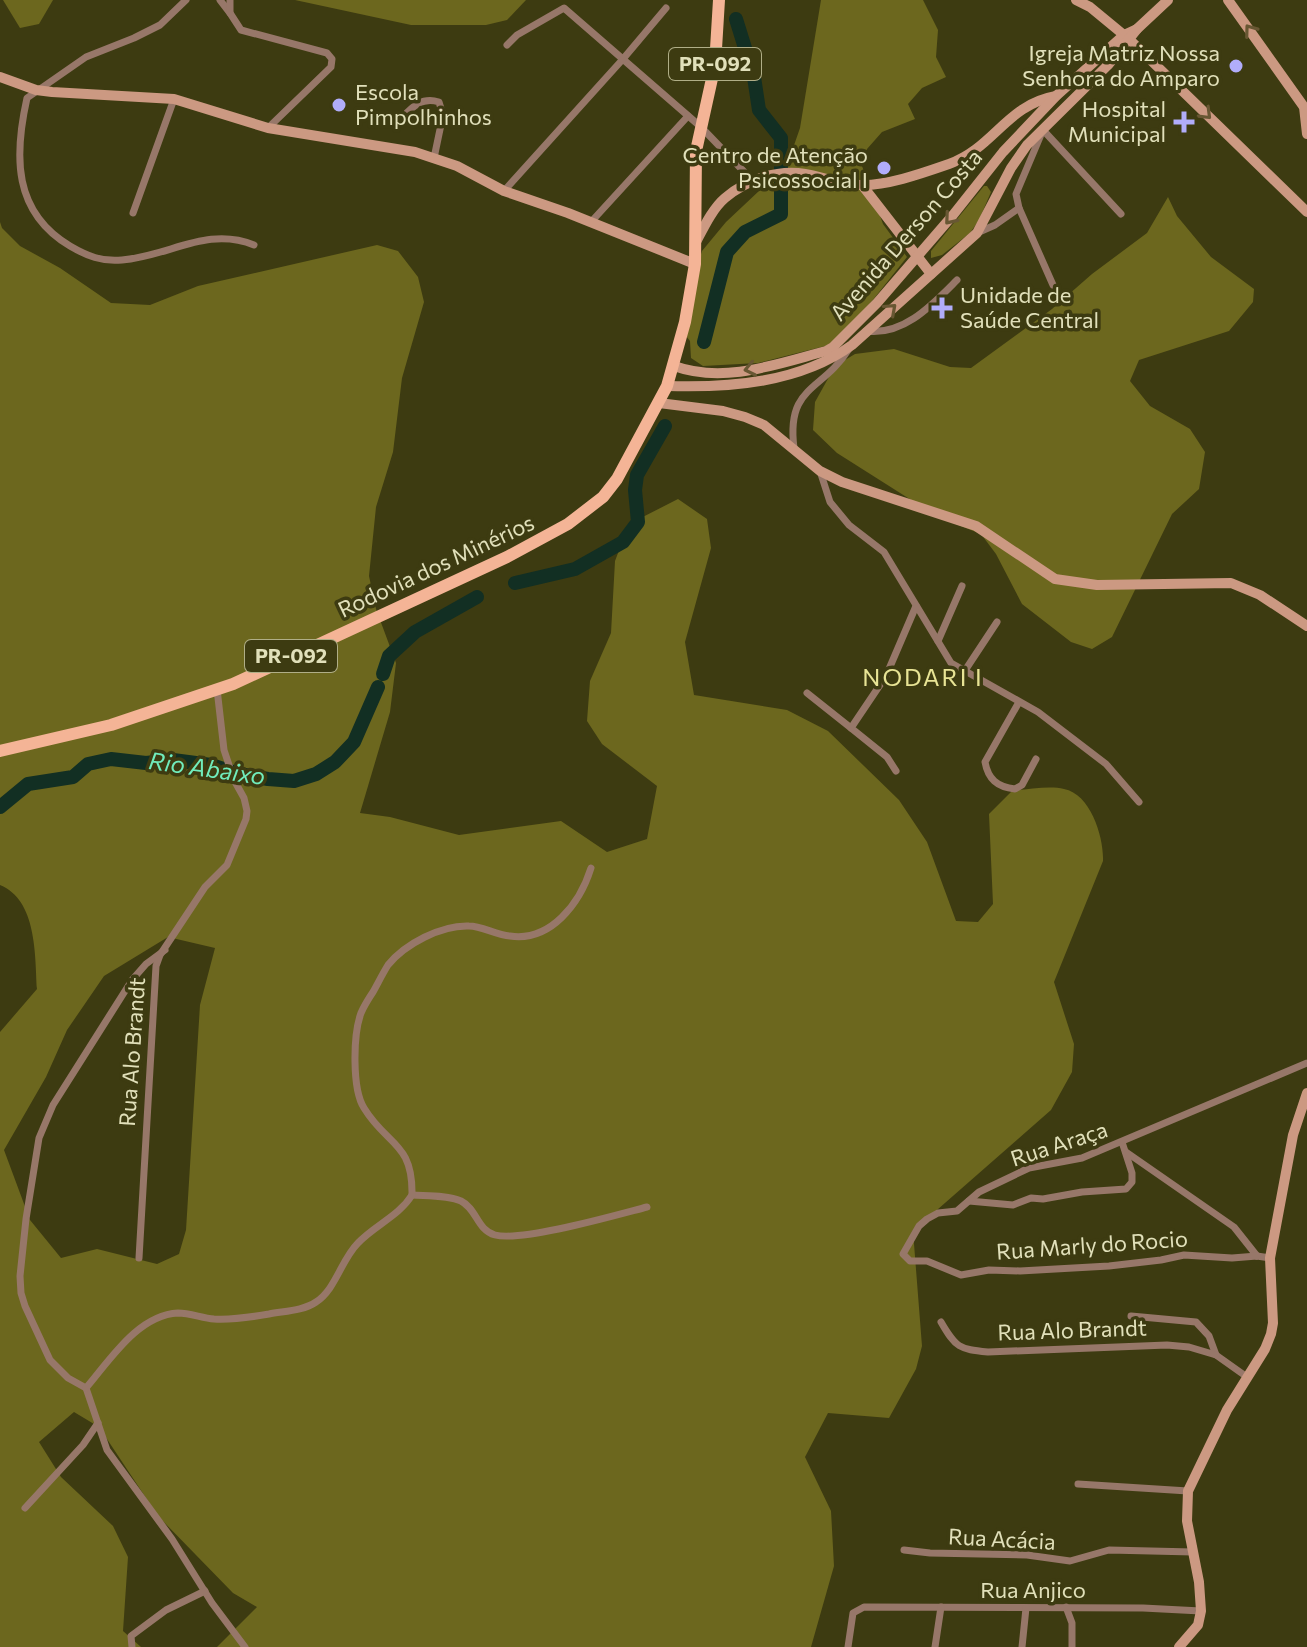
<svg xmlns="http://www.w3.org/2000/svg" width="1307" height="1647" font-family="Commissioner,sans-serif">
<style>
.green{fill:#6c671e;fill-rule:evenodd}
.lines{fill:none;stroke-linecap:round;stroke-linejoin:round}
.river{stroke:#122f23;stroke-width:14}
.street{stroke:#977769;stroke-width:7}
.secondary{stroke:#cc9982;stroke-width:10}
.primary{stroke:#f4b496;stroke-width:12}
.oneway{stroke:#685733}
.poi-dot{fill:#b1adfa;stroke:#3d3b11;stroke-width:3}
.labels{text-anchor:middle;stroke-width:7;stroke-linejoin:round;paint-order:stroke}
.shield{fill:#3d3b11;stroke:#b0ae87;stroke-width:2}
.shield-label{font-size:20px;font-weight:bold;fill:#e1e0ba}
.poi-label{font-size:22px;fill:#e1e0ba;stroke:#3d3b11;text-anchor:end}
.street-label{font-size:22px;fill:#e1e0ba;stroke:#3d3b11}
.neighbourhood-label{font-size:24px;letter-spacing:2px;fill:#e8e495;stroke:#3d3b11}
.water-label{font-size:24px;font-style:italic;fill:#70ecbc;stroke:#3d3b11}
</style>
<rect width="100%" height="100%" fill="#3d3b11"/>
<g class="green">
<path d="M3,0h50l-14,24 -19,4z"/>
<path d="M295,0h231l-19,20 -21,5h-75z"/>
<path d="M821,0h102l15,30 -2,27 10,20 -24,11 -14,16 7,15 -33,13 -15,17 -5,17 21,58 24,33 -35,44 -39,43 -75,19 -55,3 -12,-8 -1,-17 -4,-5 1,-38 15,-47 24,-29 51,-48 15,-23 8,-23z"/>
<path d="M984,186h3l4,6 -12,28 -9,13 -28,22 -11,3v-7z"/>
<path d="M1168,197l9,19 34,41 43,32 -1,13 -24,29 -90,29 -9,21 20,25 40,23 15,23 -6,37 -27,25 -60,123 -20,12 -21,-7 -49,-38 -26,-50 -15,-20 -43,-17 -101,-64 -24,-23 2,-28 20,-36 20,-12 39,-5 56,18 21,1 81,-59 40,-35 55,-41z"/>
<path d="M0,222l2,6 18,18 40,22 51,35 39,2 48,-19 179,-41 21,6 20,26 6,25 -22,76 -9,74 -17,55 -7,69 7,33 20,54 -6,49 -30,101 30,4 69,18 102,-14 46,31 40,-13 10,-53 -55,-42 -15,-23 3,-40 21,-48 4,-72 14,-37 49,-25 29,20 4,29 -26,94 9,53 93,15 41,21 71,69 28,42 29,79 22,1 15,-18 -4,-90 24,-24c16,0 36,-5 51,-1 27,5 40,49 39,72l-49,121 20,62 -2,28 -21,38 -138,121 9,115 -6,23 -27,49 -61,-5 -23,44 26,54 3,55 -23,81h-594l40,-40 -24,-14 -75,-77 -59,-89 -25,-15 -35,30 22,35 52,49 15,31 -5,74 18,16h-141v-615l37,-43c-2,-34 0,-89 -37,-104zM168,937l47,11 -15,57 -14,225 -7,24 -22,10 -60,-15 -36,9 -31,-38 -26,-70 42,-73 21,-47 37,-54z"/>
</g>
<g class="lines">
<g class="river">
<path d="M704,342l23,-90 18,-20 36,-18v-76l-22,-28 -5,-33 -18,-58"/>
<path d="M515,583l60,-14 48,-27 15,-20 -3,-32 2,-15 28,-49"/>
<path d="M383,674l6,-18 26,-24 62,-35"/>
<path d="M0,807l28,-23 45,-7 15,-13 23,-5 35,4 27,-3 38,5 28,9 29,5 26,2 22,-7 19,-12 19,-20 24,-55"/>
</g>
<g class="street">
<path d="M186,0l-26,25 -26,13 -48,19 -59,41c-13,58 -14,114 43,148 17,10 32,16 52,14 48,-4 85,-34 132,-15"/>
<path d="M220,0l10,13"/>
<path d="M230,0v13l11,17 86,23 5,6 -1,8 -63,61"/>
<path d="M507,45l10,-10 47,-27 137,119 52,54"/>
<path d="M397,123c13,-13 22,-27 42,-21l4,13 -9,43"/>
<path d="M504,191l119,-132 43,-51"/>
<path d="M133,213l41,-114"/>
<path d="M591,222l97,-106"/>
<path d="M977,233l18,-8 24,-17"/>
<path d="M1053,285l-34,-77 -3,-14 27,-64 78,84"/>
<path d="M866,331c38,5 67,-27 91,-51"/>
<path d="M794,448c-8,-63 28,-56 55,-99"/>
<path d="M820,471l10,31 19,23 35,27 67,111 87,49 68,52 33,38"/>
<path d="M938,641l24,-55"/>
<path d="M964,672l33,-50"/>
<path d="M807,693l44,35"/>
<path d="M1019,702l-34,60c3,17 12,25 30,27l7,-4 14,-26"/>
<path d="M896,771l-9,-14 -36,-29 35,-52 30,-70"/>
<path d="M165,950l-19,14 -14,16 -79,125 -14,33 -13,81 -6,57 1,17 4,13 25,54 18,18 18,10 21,62 65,89 40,64 33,44"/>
<path d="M1126,1152l108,75 23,29"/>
<path d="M412,1195c15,1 35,0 49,6 16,8 16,29 34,34 27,7 121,-20 152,-28"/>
<path d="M969,1201l44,4 18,-7 12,1 39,-7 44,-3 6,-7v-9l-10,-31"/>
<path d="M139,1258l17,-292 4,-11 45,-68 22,-22 19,-46 1,-8 -3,-13 -10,-18 -10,-30 -7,-61"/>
<path d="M1270,1258l-13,-2 -25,2 -48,-3 -23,5 -52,6 -89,5 -31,-1 -28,5 -34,-14h-17l-7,-7 16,-28 8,-7 11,-6 19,-2 22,-19 50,-24 53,-10 225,-95"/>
<path d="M1131,1316l65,6 13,14 7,19 31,22"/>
<path d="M941,1322c15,26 18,27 47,30l179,-7 22,2 27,8"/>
<path d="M86,1388c24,-28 52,-73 92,-75 12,0 24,5 36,6 18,1 38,-2 55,-5 15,-3 34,-3 47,-12 20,-13 25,-42 42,-59 17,-18 41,-27 54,-48 1,-53 -25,-49 -48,-87 -12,-19 -11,-73 -3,-95 3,-7 8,-15 12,-21 5,-9 10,-19 15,-27 17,-21 53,-40 81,-39 13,0 27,9 41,10 41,6 70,-33 81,-68"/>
<path d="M1078,1484l110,7"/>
<path d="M25,1508l58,-63 15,-22"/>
<path d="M904,1550l26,3 97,2 43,6 39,-11 84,2"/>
<path d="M1066,1607l6,16v24"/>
<path d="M132,1647l-1,-11 35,-26 39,-19"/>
<path d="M848,1647l5,-34 11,-6 279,1 58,3"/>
<path d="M935,1647l6,-40"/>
<path d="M1022,1647l4,-39"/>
</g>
<g class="secondary">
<path d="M1076,0l14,7 40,33 177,172"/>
<path d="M1228,0l76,107 3,27"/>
<path d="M0,77l36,13 16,2 122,7 94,29 147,24 42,14 47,25 64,22 127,51"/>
<path d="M862,185l69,89"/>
<path d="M695,244c8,-15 17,-35 30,-46 21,-18 53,-29 80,-24 18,3 36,10 55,11 27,1 63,-12 89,-21 46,-17 57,-59 107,-68"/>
<path d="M674,366c50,18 103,-2 152,-15l7,-4 44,-44 76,-88 50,-63 53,-56 68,-61 13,-6"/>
<path d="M667,386c62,2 133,-3 185,-41l125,-112 34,-65 16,-23 81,-80 29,-36 31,-29"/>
<path d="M659,403l64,8 22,6 19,8 56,46 22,11 134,44 79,53 42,6 134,-2 29,12 47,31"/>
<path d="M1179,1647l19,-22 3,-14 -2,-29 -12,-61 1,-30 39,-81 38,-61 6,-15 2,-11 -3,-65 23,-123 14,-42"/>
</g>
<path class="primary" d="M0,751l111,-26 122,-41 274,-127 61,-33 35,-27 14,-18 50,-93 18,-64 10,-58 1,-113 19,-86 4,-65"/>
</g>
<defs><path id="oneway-chevron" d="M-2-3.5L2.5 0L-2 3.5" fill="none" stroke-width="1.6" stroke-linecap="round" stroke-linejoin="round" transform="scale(2)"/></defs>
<g class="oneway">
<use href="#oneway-chevron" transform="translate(1250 30) rotate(-126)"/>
<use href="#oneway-chevron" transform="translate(1206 114) rotate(45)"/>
<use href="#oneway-chevron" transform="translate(950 219) rotate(130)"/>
<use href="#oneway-chevron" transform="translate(891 309) rotate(-42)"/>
<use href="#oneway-chevron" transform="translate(750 369) rotate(168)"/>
</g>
<g class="poi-dot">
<circle cx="1236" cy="66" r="8"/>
<circle cx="339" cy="105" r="8"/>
<path d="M1180 110h8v8h8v8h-8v8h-8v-8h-8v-8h8z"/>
<circle cx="884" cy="168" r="8"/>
<path d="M938 296h8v8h8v8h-8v8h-8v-8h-8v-8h8z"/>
</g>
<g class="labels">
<g class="shield">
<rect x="669" y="48" width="92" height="32" rx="6"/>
<rect x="245" y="640" width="92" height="32" rx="6"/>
</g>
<g class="shield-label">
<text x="715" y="71">PR-092</text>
<text x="291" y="663">PR-092</text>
</g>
<g class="poi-label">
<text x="1220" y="61">Igreja Matriz Nossa<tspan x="1220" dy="25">Senhora do Amparo</tspan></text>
<text x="355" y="100" text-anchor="start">Escola<tspan x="355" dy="25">Pimpolhinhos</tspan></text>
<text x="1166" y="117">Hospital<tspan x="1166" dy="25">Municipal</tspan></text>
<text x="868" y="163">Centro de Atenção<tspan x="868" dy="25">Psicossocial I</tspan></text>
<text x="960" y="303" text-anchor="start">Unidade de<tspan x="960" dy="25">Saúde Central</tspan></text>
</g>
<g class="street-label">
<text transform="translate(906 235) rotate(-49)" y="8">Avenida Derson Costa</text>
<text transform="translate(436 566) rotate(-25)" y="8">Rodovia dos Minérios</text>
<text transform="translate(132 1052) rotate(-86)" y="8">Rua Alo Brandt</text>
<text transform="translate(1059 1144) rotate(-18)" y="8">Rua Araça</text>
<text transform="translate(1092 1245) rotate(-4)" y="8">Rua Marly do Rocio</text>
<text transform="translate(1072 1330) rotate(-2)" y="8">Rua Alo Brandt</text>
<text transform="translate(1002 1539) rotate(3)" y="8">Rua Acácia</text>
<text x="1033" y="1598">Rua Anjico</text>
</g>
<g class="neighbourhood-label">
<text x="923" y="686">NODARI I</text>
</g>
<g class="water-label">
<text transform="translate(207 769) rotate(8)" y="8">Rio Abaixo</text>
</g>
</g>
</svg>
